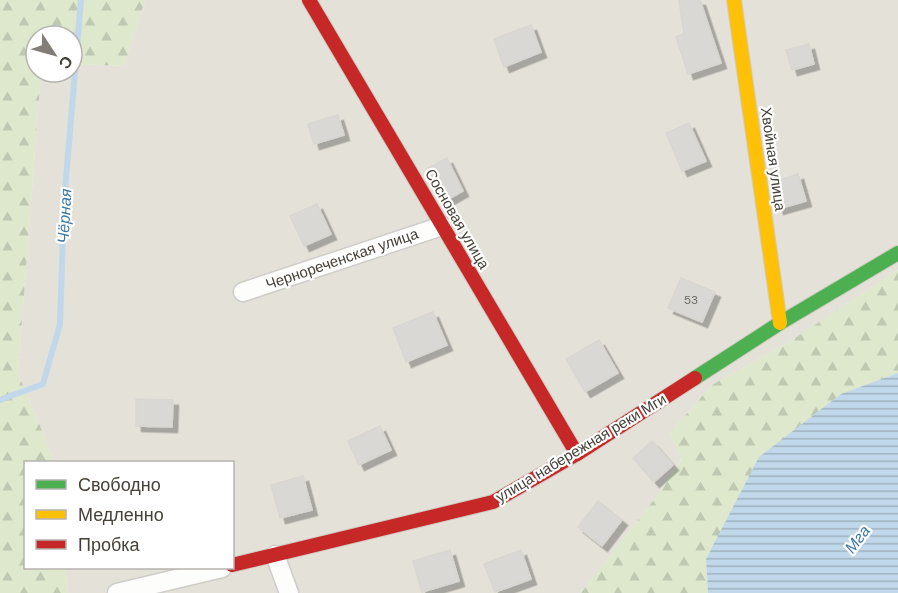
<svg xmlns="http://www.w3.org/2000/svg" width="898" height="593" font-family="'DM Sans',sans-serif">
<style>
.residential{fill:#e4e1d9}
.forest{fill:url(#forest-firs)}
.water{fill:url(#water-rules)}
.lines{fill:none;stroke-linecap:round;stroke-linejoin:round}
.stream{stroke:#c0d8ea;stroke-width:6}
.building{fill:#dad8d4;stroke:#d9d6d1;stroke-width:1.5;filter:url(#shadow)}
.street-casing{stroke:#cecdc9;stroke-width:21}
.fast-casing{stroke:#cfccc2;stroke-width:16}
.slow-casing{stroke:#cfccc2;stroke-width:16}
.jam-casing{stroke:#cfccc2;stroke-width:16}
.street{stroke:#fdfdfc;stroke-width:18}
.fast{stroke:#4caf50;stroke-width:14}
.slow{stroke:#ffc107;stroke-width:14}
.jam{stroke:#c62828;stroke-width:14}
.labels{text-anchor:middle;stroke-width:4.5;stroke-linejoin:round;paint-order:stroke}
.number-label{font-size:12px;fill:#6c6860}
.street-label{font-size:15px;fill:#464138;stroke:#fff}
.water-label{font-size:16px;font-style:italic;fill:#3a77a8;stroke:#fff}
</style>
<defs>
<pattern id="forest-firs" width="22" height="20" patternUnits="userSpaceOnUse" patternTransform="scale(1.5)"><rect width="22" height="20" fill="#dde8cd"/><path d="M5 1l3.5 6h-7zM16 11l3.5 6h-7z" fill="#bfc8b1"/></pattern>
<pattern id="water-rules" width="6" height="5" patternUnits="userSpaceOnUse" patternTransform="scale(1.5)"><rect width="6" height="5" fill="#c0d8ea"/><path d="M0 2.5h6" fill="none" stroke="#9eb1bf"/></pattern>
<filter id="shadow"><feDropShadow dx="5.5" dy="5.5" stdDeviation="0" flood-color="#0004"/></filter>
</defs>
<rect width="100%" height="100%" fill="#f1efeb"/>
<path class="residential" d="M145,0h753v270l-109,72 -77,43 -42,48 12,25 -22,34 -79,101h-513l-3,-25h167v-106h-177l-37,-89 23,-301h31v-8l52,2z"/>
<g class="forest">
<path d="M0,0h145l-21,66 -52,-2v-28h-36v36h5l-23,301 37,89h-29v106h39l3,25h-68z"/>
<path d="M898,270v103l-57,21 -135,165 2,34h-127l79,-101 22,-33 -12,-26 42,-48 77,-43z"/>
</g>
<path class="water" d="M898,373v220h-190l-2,-34 53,-102 82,-63z"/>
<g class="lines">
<path class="stream" d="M0,400l43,-16 17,-60 4,-122 17,-202"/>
</g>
<g class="building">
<path d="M679,0h21l21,63 -33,11 -12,-37 8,-3z"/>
<path d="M531,25l10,27 -37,15 -10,-28z"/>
<path d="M809,44l5,20 -22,6 -6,-20z"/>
<path d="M338,115l6,20 -30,9 -6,-20z"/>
<path d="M689,123l17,38 -24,10 -16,-38z"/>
<path d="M447,158l16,33 -18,10 -17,-33z"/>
<path d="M798,174l8,27 -28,8 -4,-27z"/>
<path d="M317,204l14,30 -27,12 -14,-30z"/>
<path d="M681,278l34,14 -13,30 -34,-14z"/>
<path d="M433,312l14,33 -41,17 -13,-34z"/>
<path d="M599,340l19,33 -33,19 -19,-33z"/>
<path d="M136,399l37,1 -1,27 -36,-1z"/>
<path d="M380,426l11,24 -32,15 -11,-24z"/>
<path d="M652,441l21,24 -19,17 -21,-24z"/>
<path d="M303,476l9,34 -32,8 -9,-33z"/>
<path d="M598,501l24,19 -20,26 -24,-19z"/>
<path d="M450,550l9,31 -37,11 -9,-31z"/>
<path d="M521,550l10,29 -36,13 -11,-28z"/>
</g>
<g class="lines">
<defs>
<g id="street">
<path d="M243,292l199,-66"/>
<path d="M275,555l14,38"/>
<path d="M117,593l105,-25"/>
</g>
<path id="fast" d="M695,378l85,-55 118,-70"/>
<path id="slow" d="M734,0l46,323"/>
<g id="jam">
<path d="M309,0l268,454"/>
<path d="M232,565l261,-63 84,-48 118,-76"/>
</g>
</defs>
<use href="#street" class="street-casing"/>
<use href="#fast" class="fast-casing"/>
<use href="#slow" class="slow-casing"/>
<use href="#jam" class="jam-casing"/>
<use href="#street" class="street"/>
<use href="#fast" class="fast"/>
<use href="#slow" class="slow"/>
<use href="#jam" class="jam"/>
</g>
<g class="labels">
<g class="number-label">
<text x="691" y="304">53</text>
</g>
<g class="street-label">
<text transform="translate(773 159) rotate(82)" y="5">Хвойная улица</text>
<text transform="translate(457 219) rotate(60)" y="5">Сосновая улица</text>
<text transform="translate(342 259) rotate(-19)" y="5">Чернореченская улица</text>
<text transform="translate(581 448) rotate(-31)" y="5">улица набережная реки Мги</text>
</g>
<g class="water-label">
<text transform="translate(64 216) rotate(-87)" y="6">Чёрная</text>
<text transform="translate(857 539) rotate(-53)" y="6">Мга</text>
</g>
</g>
<rect x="24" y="461" width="210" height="108" fill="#ffffff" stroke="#b5b3af" stroke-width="1.5"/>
<rect x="36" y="480" width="30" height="9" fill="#4caf50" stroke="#b5b3af" stroke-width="1.5"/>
<text x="78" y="491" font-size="18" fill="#464138">Свободно</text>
<rect x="36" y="510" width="30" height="9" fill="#ffc107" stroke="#b5b3af" stroke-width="1.5"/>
<text x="78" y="521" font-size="18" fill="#464138">Медленно</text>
<rect x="36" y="540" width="30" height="9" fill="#c62828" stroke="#b5b3af" stroke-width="1.5"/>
<text x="78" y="551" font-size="18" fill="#464138">Пробка</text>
<g transform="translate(54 54) rotate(126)"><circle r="28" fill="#ffffff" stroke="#b5b3af" stroke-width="1.5"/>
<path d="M0-4.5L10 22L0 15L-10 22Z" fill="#827e77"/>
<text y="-9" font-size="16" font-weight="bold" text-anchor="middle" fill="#464138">С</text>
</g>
</svg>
